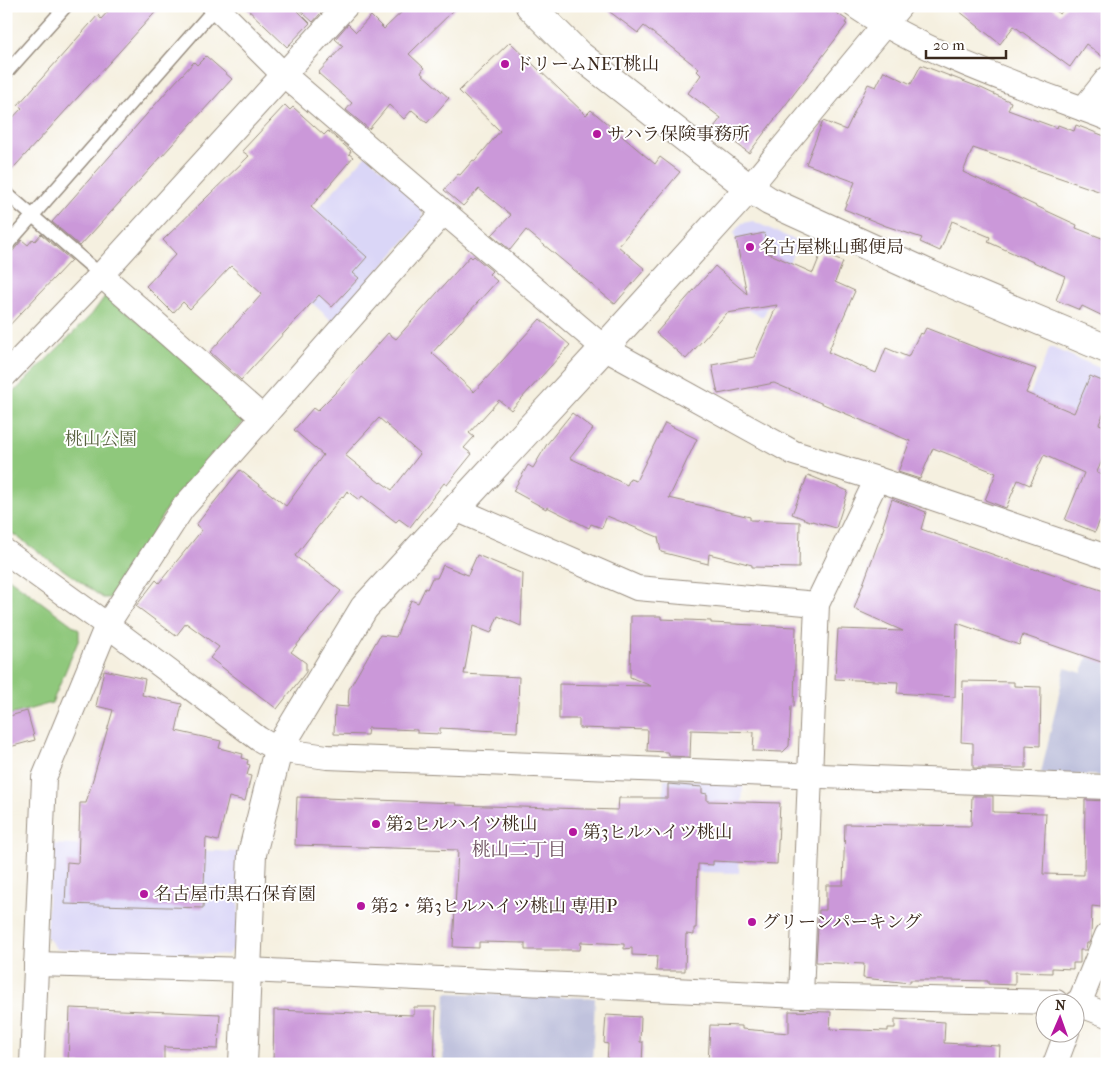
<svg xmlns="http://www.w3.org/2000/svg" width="1113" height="1070" font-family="'IM FELL French Canon','Noto Serif JP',serif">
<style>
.built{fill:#dad6f7}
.industrial{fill:#c0c2dd}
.green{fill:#8fc87b;stroke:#65794c}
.building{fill:#cb98d9;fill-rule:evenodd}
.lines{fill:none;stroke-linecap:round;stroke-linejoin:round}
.lane-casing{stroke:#988d7f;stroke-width:15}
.street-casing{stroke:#988d7f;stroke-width:26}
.secondary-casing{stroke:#988d7f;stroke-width:30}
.lane{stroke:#fff;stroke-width:12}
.street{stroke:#fff;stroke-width:24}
.secondary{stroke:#fff;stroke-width:28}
.poi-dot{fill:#b5179e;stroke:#fff;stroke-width:2}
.labels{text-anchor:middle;stroke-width:4;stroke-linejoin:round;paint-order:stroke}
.poi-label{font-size:18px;fill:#3b2a1e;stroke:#fff;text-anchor:start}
.park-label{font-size:18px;fill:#58613f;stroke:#fff}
.neighbourhood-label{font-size:19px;fill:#6d505f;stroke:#fff}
</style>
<rect width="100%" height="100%" fill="#fff"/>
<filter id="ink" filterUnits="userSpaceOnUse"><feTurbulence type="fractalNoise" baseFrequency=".02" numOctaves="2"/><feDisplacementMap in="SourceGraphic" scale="10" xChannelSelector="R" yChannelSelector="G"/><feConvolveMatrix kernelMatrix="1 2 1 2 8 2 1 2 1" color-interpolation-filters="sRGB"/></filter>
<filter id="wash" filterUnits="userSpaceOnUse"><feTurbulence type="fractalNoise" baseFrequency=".0096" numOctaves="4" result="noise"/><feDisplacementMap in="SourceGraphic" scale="20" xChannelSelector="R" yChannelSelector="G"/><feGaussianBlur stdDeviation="1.12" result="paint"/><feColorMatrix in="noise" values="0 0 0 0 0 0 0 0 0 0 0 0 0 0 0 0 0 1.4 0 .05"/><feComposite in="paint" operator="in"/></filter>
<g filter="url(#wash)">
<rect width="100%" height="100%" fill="#f5f0e0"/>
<g class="built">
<path d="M366,155l55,49 2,16 -90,102 -65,-59z"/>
<path d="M753,221l46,21 -36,75 -13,-6 -16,-79 8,-9z"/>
<path d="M1050,347l57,24v91l-90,-37z"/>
<path d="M664,779l79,3 -4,91 -78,-2z"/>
<path d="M51,844l190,8 -4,93 -10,10 -170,-6 -11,-13z"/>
</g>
<g class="industrial">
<path d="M1107,597v179l-66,-3 24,-105 17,5z"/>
<path d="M446,993l149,5 -3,66h-149z"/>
</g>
<g class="green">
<path d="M106,295l132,109 6,18 -74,81 -57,95h-10l-97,-69v-133l11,-7 75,-75z"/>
<path d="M6,576l73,54v9l-27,64 -46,13z"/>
</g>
<g id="blocks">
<g class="building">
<path d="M113,6h48l-155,170v-51l16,-17 -4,-3 80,-90 3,4z"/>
<path d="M244,6h49l17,17 -23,24z"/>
<path d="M295,6h32l-14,16z"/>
<path d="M408,6h50l-49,48 15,14 -3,5 28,25 -22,25 -15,-13 -8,9 -15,-14 -20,24 -23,-19 6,-7 -34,-30 25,-27 -8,-7 13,-15 8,8 15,-16 13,13z"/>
<path d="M602,6h224l21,14 -2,3 2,1 -98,129 -35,-26 7,-9 -33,-25 13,-18 -4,-4 2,-2 -55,-43 -6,7z"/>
<path d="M953,6h97l10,8 6,-8h41v54l-21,-16 -16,23 -56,-41 -14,18z"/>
<path d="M510,42l76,73 5,-5 64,54 5,-7 20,15 -62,74 27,23 -30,35 -89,-74 -16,20 -18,-15 19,-20 -32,-26 -16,17 -19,-16 14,-16 2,1 13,-15 2,1 25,-30 -41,-40z"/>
<path d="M206,56l26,23 -152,167 -28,-24 116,-132 26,-28 3,3z"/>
<path d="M921,65l60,23 30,14 -3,8 49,18 1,-3 16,6 2,-6 31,12v57l-134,-46 -10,24 114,53 -1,3 31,12v78l-25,-12 -2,4 -24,-10 9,-24 -77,-34 2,-5 -38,-16 -12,30 -20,-9 2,-4 -36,-12 -42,-17 11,-27 -49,-18 17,-43 23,9 22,-46 8,3 8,-16 27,13z"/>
<path d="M285,105l5,5 3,-3 31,28 4,-4 23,20 -2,3 4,3 -42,50 56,50 -14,16 6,5 -27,29 -13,-12 -78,85 -31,-28 52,-58 -31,-28 -41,43 -7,-7 -10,11 -27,-27 30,-32 -13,-14 86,-84 -7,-5z"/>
<path d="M764,233l4,20 45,20 8,-20 22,9 -8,20 20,9 -27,61 48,21 10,-25 22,9 12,-24 3,1 3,-6 69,27 41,14 -10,24 48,20 16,-37 17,7v23l-8,18 8,3v22l-10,23 10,4v28l-12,28 -30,-12 19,-47 -40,-18 -14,30 -12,-5 -12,28 -21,-8 11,-27 -63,-25 -13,31 -22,-7 12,-31 -136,-58 -56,11 -6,-29 42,-8 23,-52 -50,8 -41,46 -30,-26 59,-67 32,28 -11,-55z"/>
<path d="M41,234l30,26 -65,69v-75l6,-2 10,-12 6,5 5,-6 2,2z"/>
<path d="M470,256l2,2 2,-2 18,15 -3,3 8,7 -65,72 42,39 66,-73 30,26 -59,65 -12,-10 -30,33 5,4 -10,11 8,6 -25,31 -3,-2 -34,44 -11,-8 -3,3 -34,-26 -3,4 -12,-9 -4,6 -1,-1 -47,60 46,35 -50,61 15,11v9l-29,37 -67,-51 9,-11 -33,-24 -10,13 -40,-30 20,-26 3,3 43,-53 -6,-5 44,-55 46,36 37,-51 -29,-25 19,-22 4,3 18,-18 53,-60 8,6zM379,418l41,36 -28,36 -11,-8 -1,1 -35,-28z"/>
<path d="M572,413l21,16 -23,29 57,27 3,-6 6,2 29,-58 32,16 -28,59 81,19v3l50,2 -1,46 -47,-1v-2l-43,-11 -1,10 -47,-12 -3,-15 -51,-21 -5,12 -11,-4 -2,4 -42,-21 -1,2 -33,-18 15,-26 5,3 14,-24z"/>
<path d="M808,475l40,16 -12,37 -24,-7v1l-20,-8z"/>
<path d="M892,499l34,13 -5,17 116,41 1,-1 69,23v72l-84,-29 -4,10 -62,-22 -2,74 -58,-4 1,-11 -63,-3 3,-50 65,2 -49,-22 30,-82 -1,-1z"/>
<path d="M477,555l46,19 -2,52 -23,-10 -7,17 -18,-7 -9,48 55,3 -2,55 -77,-4v6l-23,-1v-3l-49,-2 -1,7 -33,-1 1,-28 13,1 1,-18 31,-54 16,2 15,-37 7,3 7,-15 2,1 5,-11h5l6,-13 25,10z"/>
<path d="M631,616h30v3l50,2v2l85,4 -2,80 -3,-1 -2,40 -6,6 -30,-1 1,-19 -63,-2 -1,27 -21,-1v-3l-2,-1 -20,-1 1,-21 -69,-2v-9h-20v-35l92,2 -21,-9z"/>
<path d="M104,670l41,9 -3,16 40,9 -6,27 45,10 -2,7 24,6 -1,4 6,2 -1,4 3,1 -3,10 4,1 -6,25 -16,-4 -11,44 -12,-3 -3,70 -138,-4 2,-42 11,1 2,-60h6l27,-93 -17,-4z"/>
<path d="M963,681l51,1v4l27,1 -1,59 -14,-1v23h-53v-25l-12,-1z"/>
<path d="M27,711l8,29 -29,8v-31z"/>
<path d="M668,784l34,3v6l5,1v7l73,2 -3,61 -64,-3v4l-15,-1 -2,64h-2v7l-8,-1 -1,37h-29l1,-15 -25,-1v-7l-8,1v-5l-43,-2 -1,8h-55v-7l-46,-1v6l-26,-1 5,-97 -163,-5 2,-48 159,6v2l162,5 1,-12h49z"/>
<path d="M972,796h21v16l53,1 -3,61 41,1 1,-75 22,1v89h-5l-1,17 -9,-1 -1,32 -2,5h-2l-1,7h-6v13h-7v6l-21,-1v5l-37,-1v13l-27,-1v-3l-40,-1h-38v3l-47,-5 1,-14 -48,-2 3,-52h7v-25h17l2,-61 126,2z"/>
<path d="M414,1007h22l-2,57h-161l1,-54 140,5z"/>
<path d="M70,1008l150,6 -2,35 -54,-2v17h-96z"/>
<path d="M789,1011l42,1 -1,17 58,2v-3h7v-9l50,3 -1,21 56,3 -1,18h-291l2,-39 32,1v3l47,4z"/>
<path d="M606,1015l35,2 -1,25h3l-1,22h-35l1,-20 -4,-1z"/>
</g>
</g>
</g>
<g filter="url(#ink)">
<use href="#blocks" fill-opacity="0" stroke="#988d7f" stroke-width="1"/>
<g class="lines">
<defs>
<g id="lane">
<path d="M6,73l60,-67"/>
<path d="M6,193l95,82"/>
<path d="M6,246l210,-239"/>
</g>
<g id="street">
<path d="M215,6l68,68 161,138"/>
<path d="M855,6c74,50 168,80 252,112"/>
<path d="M1083,109l24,-30"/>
<path d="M749,188l151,-182"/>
<path d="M101,275l161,142"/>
<path d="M6,374l95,-99 245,-269"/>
<path d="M456,509l181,79 180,16"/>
<path d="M6,552l101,73 152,114 19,11 49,7 780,30"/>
<path d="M36,964l211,6 554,26 255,6"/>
<path d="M801,996l16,-392 60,-125"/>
<path d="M1076,1003l31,12"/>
<path d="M1076,1011l31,-76"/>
<path d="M32,1064l12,-286 63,-153 75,-116 262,-297 160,136 190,105 83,26 230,78"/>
<path d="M1055,1064l12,-32"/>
</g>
<g id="secondary">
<path d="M530,6l48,48 171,134 20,13 162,74 176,74"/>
<path d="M243,1064l9,-210 26,-104 86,-142 240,-260 145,-160"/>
</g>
</defs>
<use href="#lane" class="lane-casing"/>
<use href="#street" class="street-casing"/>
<use href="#secondary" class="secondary-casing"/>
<use href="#lane" class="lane"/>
<use href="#street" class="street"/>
<use href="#secondary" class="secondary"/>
</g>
</g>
<g class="poi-dot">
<circle cx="505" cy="64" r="5"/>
<circle cx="597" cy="134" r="5"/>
<circle cx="750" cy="247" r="5"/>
<circle cx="376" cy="824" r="5"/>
<circle cx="573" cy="832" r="5"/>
<circle cx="144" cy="894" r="5"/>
<circle cx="361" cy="906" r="5"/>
<circle cx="752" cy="922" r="5"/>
</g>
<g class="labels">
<g class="poi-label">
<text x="515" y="70">ドリームNET桃山</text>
<text x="607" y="140">サハラ保険事務所</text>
<text x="760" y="253">名古屋桃山郵便局</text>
<text x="386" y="830">第2ヒルハイツ桃山</text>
<text x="583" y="838">第3ヒルハイツ桃山</text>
<text x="154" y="900">名古屋市黒石保育園</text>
<text x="371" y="912">第2・第3ヒルハイツ桃山 専用P</text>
<text x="762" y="928">グリーンパーキング</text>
</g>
<g class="park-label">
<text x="101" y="445">桃山公園</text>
</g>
<g class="neighbourhood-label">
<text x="519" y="856">桃山二丁目</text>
</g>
</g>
<rect width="1113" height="1070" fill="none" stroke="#fff" stroke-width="25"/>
<g transform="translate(1060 1018) rotate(2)"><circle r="24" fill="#ffffff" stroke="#b1aaa5"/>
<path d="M0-4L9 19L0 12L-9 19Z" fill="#b5179e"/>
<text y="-8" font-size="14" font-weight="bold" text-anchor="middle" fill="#3b2a1e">N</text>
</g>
<path d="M926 50v8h80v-8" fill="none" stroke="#3b2a1e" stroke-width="2.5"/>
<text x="933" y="50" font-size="15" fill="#3b2a1e" stroke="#ffffff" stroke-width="4" paint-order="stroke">20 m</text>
</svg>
